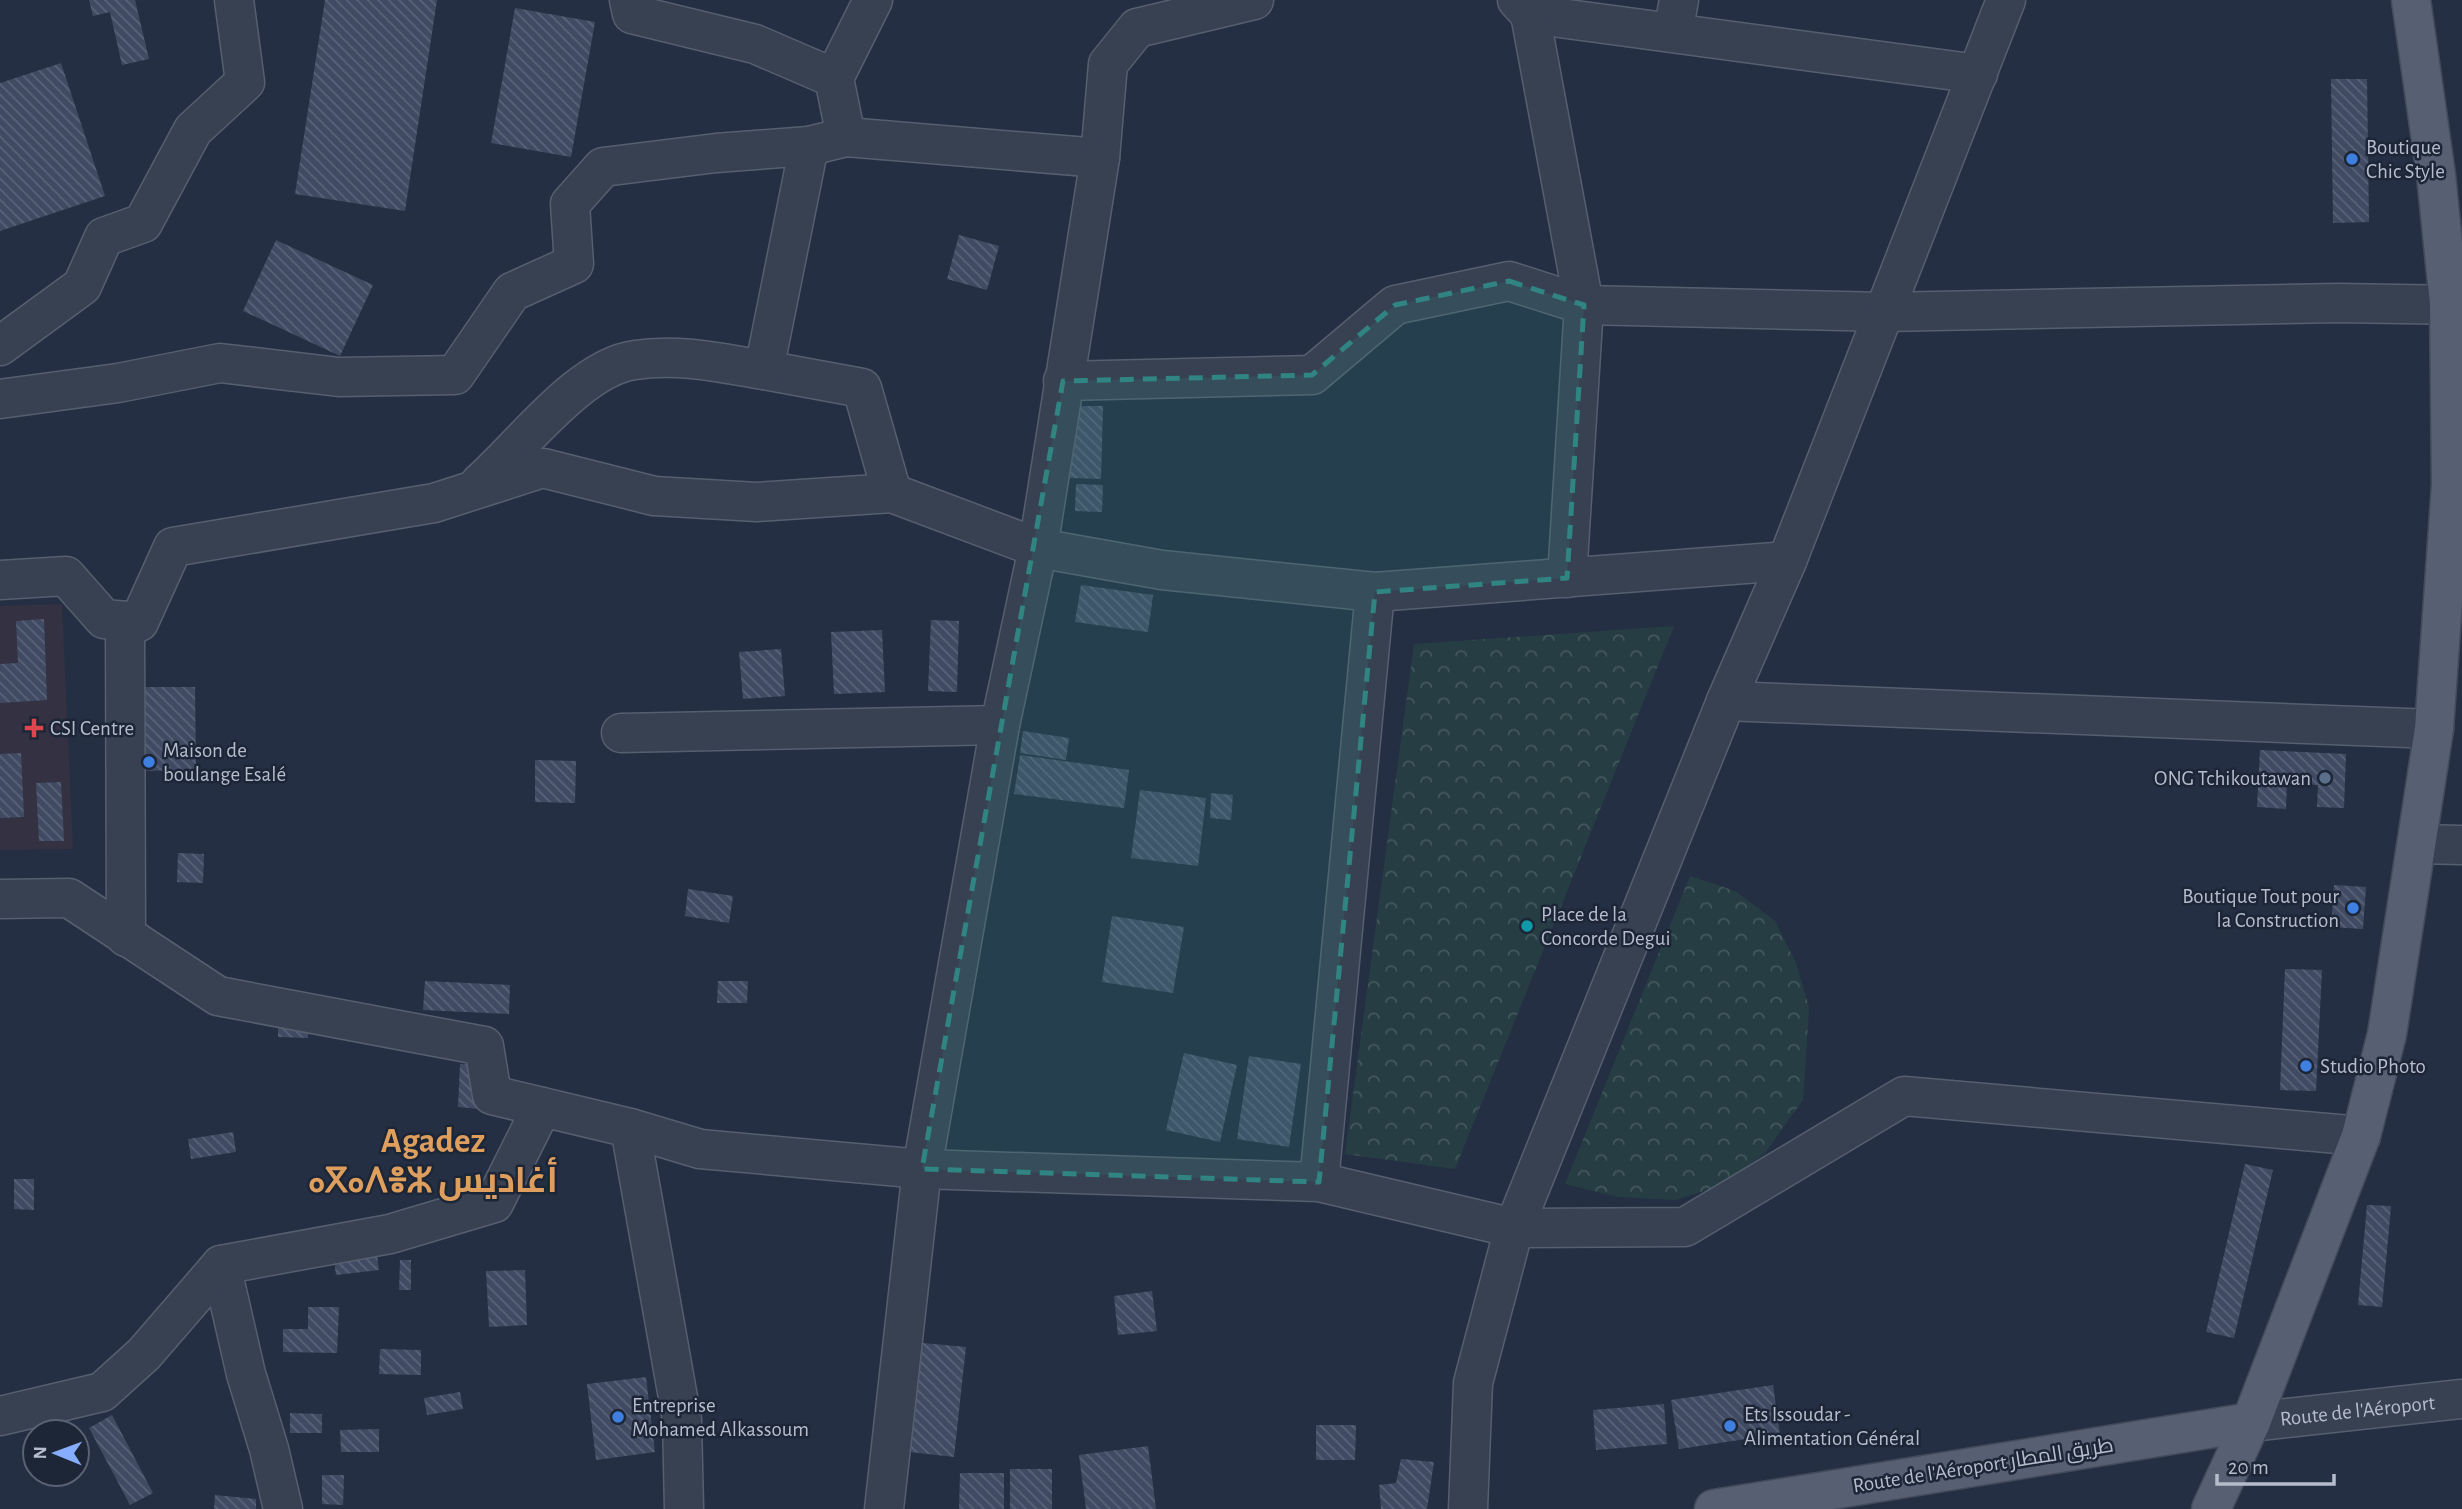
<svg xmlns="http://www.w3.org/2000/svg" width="2462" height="1509" font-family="'Alegreya Sans',Cairo,'Noto Sans Tifinagh',sans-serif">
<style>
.medical{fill:#343143}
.park{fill:url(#park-crowns)}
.building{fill:url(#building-back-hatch)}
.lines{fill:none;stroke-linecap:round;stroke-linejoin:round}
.minor-casing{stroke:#565f6f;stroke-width:41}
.major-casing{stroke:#424a5b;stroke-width:41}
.minor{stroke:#384152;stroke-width:38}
.major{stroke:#566072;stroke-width:38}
.marked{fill:#308481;fill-opacity:0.2;stroke:#308481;stroke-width:5;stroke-dasharray:14 9;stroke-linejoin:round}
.shop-dot{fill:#3f7fe0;stroke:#1d2637;stroke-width:2.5}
.health-dot{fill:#e0444e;stroke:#1d2637;stroke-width:2.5}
.service-dot{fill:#5c6f8a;stroke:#1d2637;stroke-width:2.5}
.culture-dot{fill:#0f9aa8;stroke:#1d2637;stroke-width:2.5}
.labels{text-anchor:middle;stroke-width:5;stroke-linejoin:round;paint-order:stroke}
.poi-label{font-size:21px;fill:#b5bccc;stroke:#1d2637;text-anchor:start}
.street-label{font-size:21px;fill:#b5bccc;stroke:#1d2637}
.town-label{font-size:35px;font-weight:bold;fill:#de9f5e;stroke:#1d2637}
</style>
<defs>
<pattern id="park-crowns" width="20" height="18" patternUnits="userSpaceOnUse" patternTransform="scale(1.75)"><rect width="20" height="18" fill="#263e43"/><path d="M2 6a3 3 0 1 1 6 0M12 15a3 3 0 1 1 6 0" fill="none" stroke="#43585d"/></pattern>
<pattern id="building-back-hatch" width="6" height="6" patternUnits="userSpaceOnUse" patternTransform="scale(1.75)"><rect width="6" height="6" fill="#404b63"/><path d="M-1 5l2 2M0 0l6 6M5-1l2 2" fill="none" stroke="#596378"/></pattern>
</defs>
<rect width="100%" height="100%" fill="#242f43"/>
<path class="medical" d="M62,604l11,245 -73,1v-244z"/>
<g class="park">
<path d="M1674,626l-219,543 -110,-15 69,-510z"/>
<path d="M1690,876l45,15 40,30 21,42 13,44 -6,93 -38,53 -42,32 -48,15 -57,-3 -53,-13z"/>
</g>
<g class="building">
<path d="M89,0h46l14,59 -27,6 -12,-53 -17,4z"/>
<path d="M325,0h112l-32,211 -110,-17z"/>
<path d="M515,8l80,14 -24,135 -80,-14z"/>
<path d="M61,63l44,133 -105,35v-148z"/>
<path d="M2331,79h36l2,143 -36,1z"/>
<path d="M959,235l40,11 -12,44 -40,-11z"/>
<path d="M276,240l97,45 -33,71 -97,-45z"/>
<path d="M1071,406h32l-2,73 -32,-1z"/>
<path d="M1076,484l27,1 -1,27 -27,-1z"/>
<path d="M1081,585l72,10 -5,37 -73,-10z"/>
<path d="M44,619l3,81 -47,3v-39l18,-1 -2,-42z"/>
<path d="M931,620l28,1 -2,71 -29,-1z"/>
<path d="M882,630l3,62 -51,2 -3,-62z"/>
<path d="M781,649l4,47 -42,3 -4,-47z"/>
<path d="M129,687h66l1,83 -66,1z"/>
<path d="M1023,731l46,7 -3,22 -46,-7z"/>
<path d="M2260,750l86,4 -2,54 -27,-1 1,-22 -31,-2 -1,26 -29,-2z"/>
<path d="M21,753l3,64 -24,1v-64z"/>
<path d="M1020,755l109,15 -5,38 -110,-14z"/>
<path d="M535,760l41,1 -1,42 -40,-1z"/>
<path d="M61,782l3,59h-25l-3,-58z"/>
<path d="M1140,790l66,8 -8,68 -67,-8z"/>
<path d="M1211,793l22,2 -2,25 -21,-2z"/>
<path d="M178,853l26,1 -1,29 -26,-1z"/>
<path d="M2334,885l32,2 -3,42 -32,-2z"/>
<path d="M688,889l45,7 -4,27 -44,-7z"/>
<path d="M1112,916l72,11 -11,66 -71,-11z"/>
<path d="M2285,969l37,1 -6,121 -36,-1z"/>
<path d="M425,981l85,4 -1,29 -86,-4z"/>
<path d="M718,981h30l-1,22h-30z"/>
<path d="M278,1015l31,1 -1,22 -30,-1z"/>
<path d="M1184,1053l53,12 -17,77 -54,-12z"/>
<path d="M1249,1056l52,8 -12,83 -52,-8z"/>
<path d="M460,1064l22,1 -3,44 -21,-2z"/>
<path d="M233,1132l3,20 -45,7 -3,-20z"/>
<path d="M2245,1164l28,6 -39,168 -28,-6z"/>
<path d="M14,1179h20v31l-20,-1z"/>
<path d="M2367,1205l24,1 -9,101 -24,-2z"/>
<path d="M376,1247l3,23 -43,5 -3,-23z"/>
<path d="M400,1260h11v30h-12z"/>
<path d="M525,1270l2,55 -38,2 -3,-56z"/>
<path d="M1152,1291l5,40 -39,4 -4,-39z"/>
<path d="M308,1307h31l-2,46 -54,-1v-23h25z"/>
<path d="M913,1342l53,5 -12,110 -53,-6z"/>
<path d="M380,1349l41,1v25l-42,-1z"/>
<path d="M646,1377l9,75 -59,8 -9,-76z"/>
<path d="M1773,1385l7,49 -101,15 -8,-49z"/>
<path d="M460,1392l3,17 -36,6 -3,-17z"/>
<path d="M1664,1404l3,40 -71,6 -3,-40z"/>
<path d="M290,1413l32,1v19h-32z"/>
<path d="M112,1415l41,78 -23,12 -41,-77z"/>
<path d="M1316,1425h40l-1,35h-39z"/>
<path d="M379,1429v23h-38l-1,-22z"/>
<path d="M1148,1446l8,63h-70l-7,-54z"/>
<path d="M1401,1459l33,3 -7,47h-46l-2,-24 17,-2z"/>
<rect x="1010" y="1469" width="42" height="40"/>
<path d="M960,1473h44v36h-45z"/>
<path d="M322,1475h22l-1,30 -21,-1z"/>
<path d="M215,1495l41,4v10h-42z"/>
</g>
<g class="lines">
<defs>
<g id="minor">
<path d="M629,0l3,14 123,30 79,34"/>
<path d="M1517,0l13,14 448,60"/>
<path d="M1530,14l54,291 -17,273"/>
<path d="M1673,32l6,-32"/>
<path d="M846,137l-12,-59 39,-78"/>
<path d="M809,146l-45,224 98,18 30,105"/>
<path d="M0,346l82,-60 22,-49 39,-14 50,-93 52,-48 -11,-82"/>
<path d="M1063,381l249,-6 83,-70 114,-24 75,24 301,7 453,-9 124,2"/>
<path d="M0,399l118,-16 102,-20 119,14 116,-2 57,-83 62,-28 -4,-60 33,-37 113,-14 93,-7 37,-9 254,21 8,-94 29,-36 117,-28"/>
<path d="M480,483c41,-36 100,-116 155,-123 43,-7 86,3 129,10"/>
<path d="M0,580l66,-4 38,43 35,3 34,-75 261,-44 109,-35 111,28 103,6 135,-9 146,55 124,22 213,22 412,-31"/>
<path d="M125,621l1,316"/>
<path d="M1726,701l708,28"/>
<path d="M621,733l379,-8"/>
<path d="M2417,844l45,1"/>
<path d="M0,899l69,-1 149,98 266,50 8,49 138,33 52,292 2,89"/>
<path d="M630,1128l70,21 222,20 397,13 195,46 171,-1 219,-131 457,40"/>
<path d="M1319,1182l56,-590"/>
<path d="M221,1265l25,109 23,75 14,60"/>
<path d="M0,1416l102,-24 42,-38 77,-89 169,-31 104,-31 48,-96"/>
<path id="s1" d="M2251,1422l211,-23"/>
<path d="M884,1509l38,-340 78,-444 38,-177 62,-390"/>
<path d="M1468,1509l5,-126 41,-155 212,-527 61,-140 219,-561"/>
</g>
<g id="major">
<path d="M1714,1509l537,-87"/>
<path d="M2211,1509l40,-87 110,-286 26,-102 47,-305 17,-244 -2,-182 -13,-128 -25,-175"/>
</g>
</defs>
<use href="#minor" class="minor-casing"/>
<use href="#major" class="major-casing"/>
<use href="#minor" class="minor"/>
<use href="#major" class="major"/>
</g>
<path class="marked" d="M1509,281l75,24 -17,273 -192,14 -56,590 -397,-13 141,-788 249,-6 83,-70z"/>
<g class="shop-dot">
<circle cx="2352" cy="159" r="7"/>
<circle cx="149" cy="762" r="7"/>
<circle cx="2353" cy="908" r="7"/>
<circle cx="2306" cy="1066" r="7"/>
<circle cx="618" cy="1417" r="7"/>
<circle cx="1730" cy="1426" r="7"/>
</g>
<path class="health-dot" d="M30.5 717.5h7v7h7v7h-7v7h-7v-7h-7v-7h7z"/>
<circle class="service-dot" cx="2325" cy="778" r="7"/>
<circle class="culture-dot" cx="1527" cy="926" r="7"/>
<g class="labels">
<g class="poi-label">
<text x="2366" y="154">Boutique<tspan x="2366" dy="24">Chic Style</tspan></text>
<text x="50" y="735">CSI Centre</text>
<text x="163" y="757">Maison de<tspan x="163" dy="24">boulange Esalé</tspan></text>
<text x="2311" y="785" text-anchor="end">ONG Tchikoutawan</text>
<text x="2339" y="903" text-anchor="end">Boutique Tout pour<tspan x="2339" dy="24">la Construction</tspan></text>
<text x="1541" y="921">Place de la<tspan x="1541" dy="24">Concorde Degui</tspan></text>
<text x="2320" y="1073">Studio Photo</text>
<text x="632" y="1412">Entreprise<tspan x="632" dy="24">Mohamed Alkassoum</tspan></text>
<text x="1744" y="1421">Ets Issoudar -<tspan x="1744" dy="24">Alimentation Général</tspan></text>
</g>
<g class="street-label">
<text dy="7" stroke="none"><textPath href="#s1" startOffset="107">Route de l'Aéroport</textPath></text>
<text transform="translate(1983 1465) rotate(-9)" y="7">Route de l'Aéroport طريق المطار</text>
</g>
<g class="town-label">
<text x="433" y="1152">Agadez<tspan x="433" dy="40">ⴰⴳⴰⴷⴻⵣ أغاديس</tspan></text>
</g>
</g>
<g transform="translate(56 1453) rotate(271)"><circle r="33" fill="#1d2637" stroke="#5a6273" stroke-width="2"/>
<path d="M0-5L12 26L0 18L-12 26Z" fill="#87adff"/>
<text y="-10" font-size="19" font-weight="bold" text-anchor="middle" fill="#b5bccc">N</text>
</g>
<path d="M2217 1474v10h117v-10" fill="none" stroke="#b5bccc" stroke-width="3.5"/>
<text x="2228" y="1474" font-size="21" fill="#b5bccc" stroke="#1d2637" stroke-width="5" paint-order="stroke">20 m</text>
</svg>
